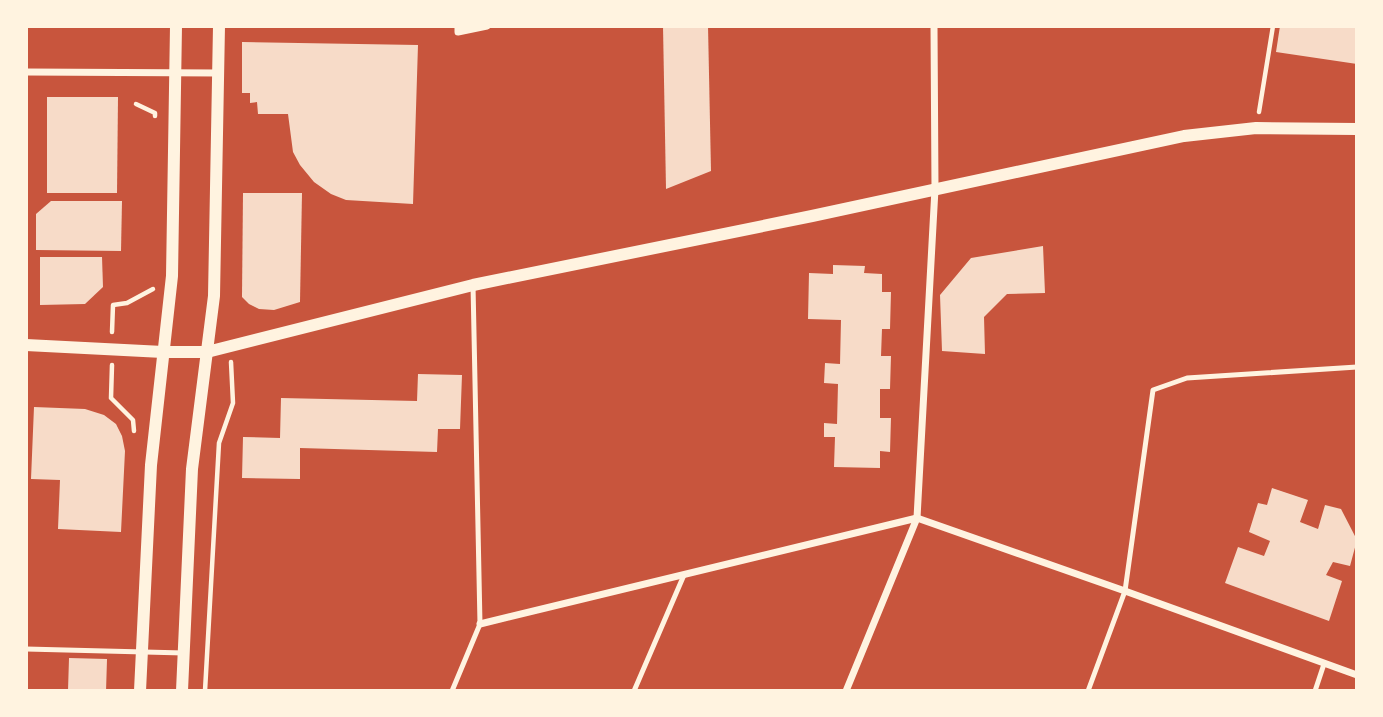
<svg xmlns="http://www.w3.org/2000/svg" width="1383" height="717" font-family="'Work Sans',sans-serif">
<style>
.building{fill:#f7dbc8}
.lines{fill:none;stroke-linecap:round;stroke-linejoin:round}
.path{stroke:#fff3e0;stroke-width:4.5}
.service{stroke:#fff3e0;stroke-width:5}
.minor{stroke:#fff3e0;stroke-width:7}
.tertiary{stroke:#fff3e0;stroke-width:12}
</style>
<rect width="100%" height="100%" fill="#c8553d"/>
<g class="building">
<path d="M663,26h45l3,145 -45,18z"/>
<path d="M1280,26h77v38l-81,-12z"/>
<path d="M242,42l176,3 -5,159 -67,-4 -15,-6 -17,-12 -14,-17 -7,-13 -5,-38h-30l-1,-12 -7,1v-10h-8z"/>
<path d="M47,97h71l-1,96h-70z"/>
<path d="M243,193h59l-2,109 -26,8 -15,-1 -10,-5 -7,-7z"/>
<path d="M51,201h71l-1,50 -85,-1v-36z"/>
<path d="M1043,246l2,47 -38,1 -23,23 1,37 -43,-3 -2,-56 31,-37z"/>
<path d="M40,257h62l1,30 -18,17 -45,1z"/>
<path d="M833,265l32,1 -1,7 18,1v18h9l-1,37h-8l-1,27h10l-1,33h-10v29h11l-1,34 -10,-1v17l-46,-1 1,-30h-11v-14l13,1 1,-40 -14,-1 1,-20 15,1 1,-44 -33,-1 1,-46 24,1z"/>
<path d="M418,374l44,1 -2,54h-22l-1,23 -137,-4v31l-58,-1 1,-41 37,1 1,-40 136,3z"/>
<path d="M34,407l51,2 19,6 12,9 6,12 3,15 -4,81 -63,-3 2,-49 -29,-1z"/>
<path d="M1272,488l36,12 -8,22 18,7 7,-24 16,4 16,31 -7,26 -17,-4 -7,13 16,6 -13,40 -104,-38 13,-36 26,9 6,-15 -21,-9 9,-29 9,2z"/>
<path d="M69,658l38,1 -1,32h-38z"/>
</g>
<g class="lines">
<g class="path">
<path d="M136,104l19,9v3"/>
<path d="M1259,112l14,-86"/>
<path d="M112,332l1,-27 14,-2 26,-14"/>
<path d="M112,365l-1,33 22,22 1,11"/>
<path d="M205,691l14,-248 14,-40 -2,-41"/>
</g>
<g class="service">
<path d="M26,649l158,4"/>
<path d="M452,691l28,-67 -7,-339"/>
<path d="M634,691l50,-116"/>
<path d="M1088,691l37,-100 28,-201 34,-12 170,-11"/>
<path d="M1315,691l9,-27"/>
</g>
<g class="minor">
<path d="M458,26v6l29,-6"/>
<path d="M26,72l192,1"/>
<path d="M480,624l437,-106 208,73 232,84"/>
<path d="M846,691l71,-173 18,-329 -1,-163"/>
</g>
<g class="tertiary">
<path d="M26,345l137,7h44l266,-67 339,-69 372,-80 72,-8 101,1"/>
<path d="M140,691l11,-226 21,-189 4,-250"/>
<path d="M182,691l10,-222 22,-173 5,-270"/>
</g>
</g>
<rect width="1383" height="717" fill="none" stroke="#fff3e0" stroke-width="56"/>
</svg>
